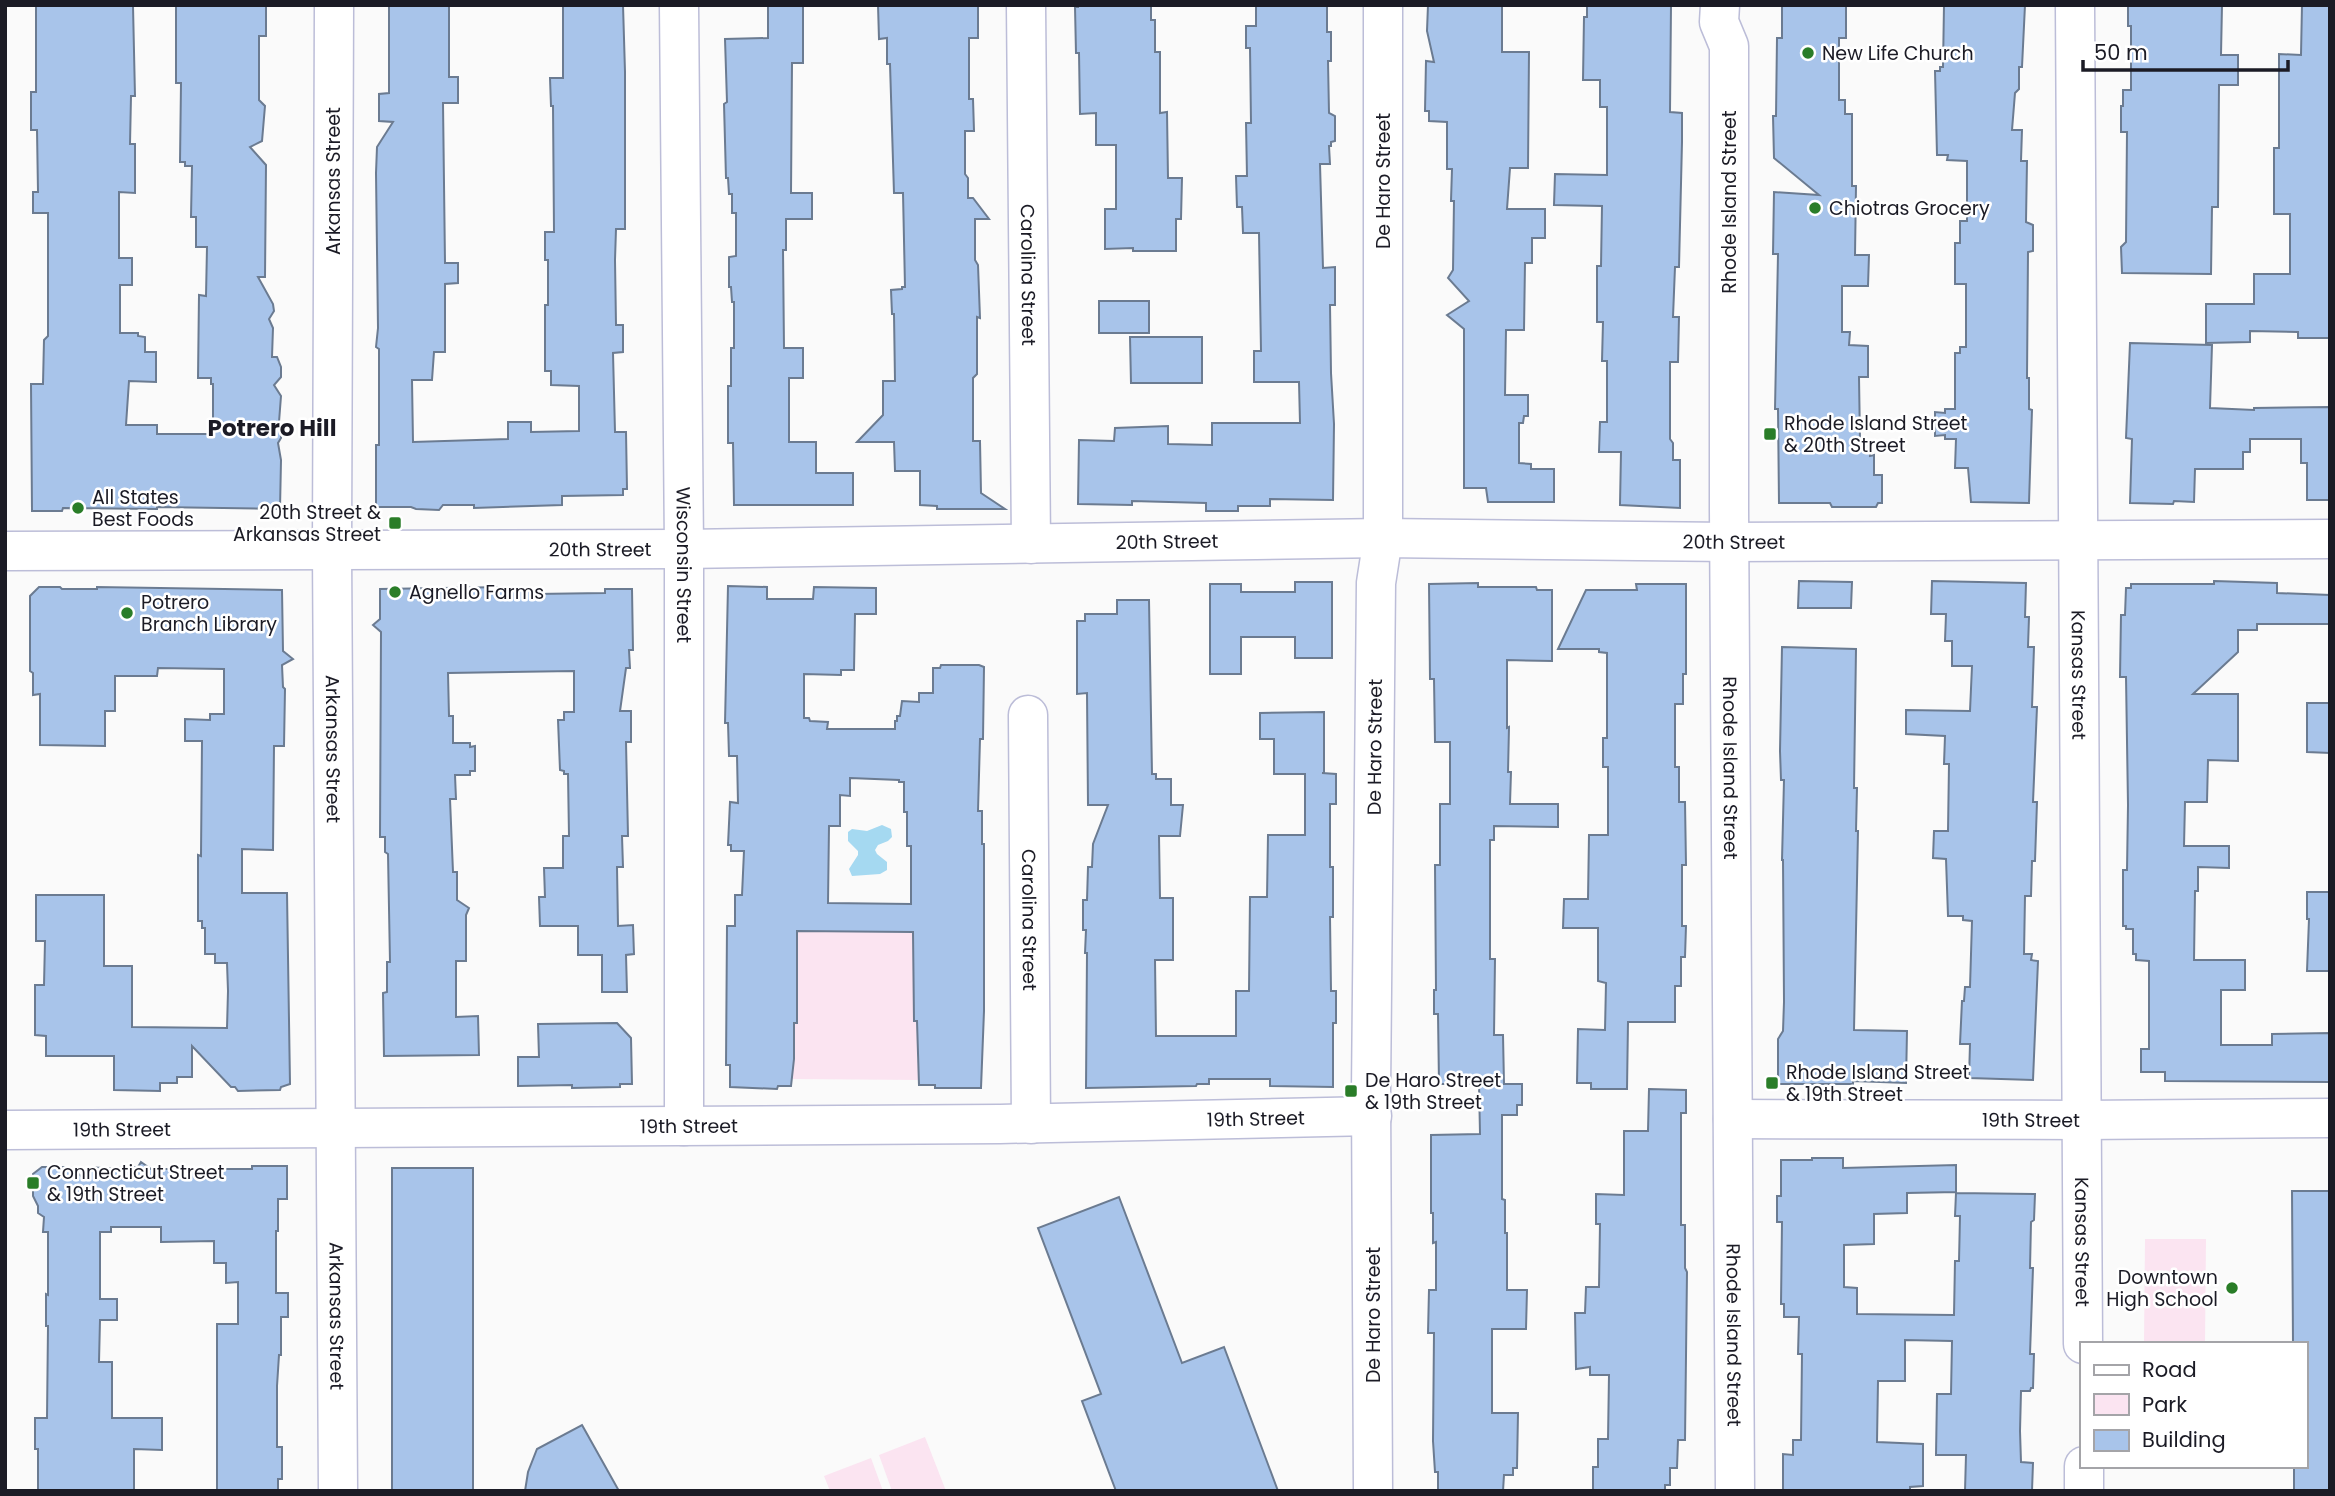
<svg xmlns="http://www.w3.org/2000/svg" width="2335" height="1496" font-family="Poppins,sans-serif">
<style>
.green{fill:#fbe4f1}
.water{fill:#a5d9f1}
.building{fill:#a8c4ea;stroke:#6b7b91;stroke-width:2;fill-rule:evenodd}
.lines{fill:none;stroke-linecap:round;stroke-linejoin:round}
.minor-casing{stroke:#bcbdd8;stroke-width:41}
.minor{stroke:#fff;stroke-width:38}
.poi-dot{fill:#2a7d28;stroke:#fff;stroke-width:2.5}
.labels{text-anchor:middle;stroke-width:5;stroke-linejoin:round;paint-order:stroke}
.poi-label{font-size:19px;fill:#1b1b25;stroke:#fff;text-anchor:start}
.street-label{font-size:19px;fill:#1b1b25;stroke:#fff}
.quarter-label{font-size:23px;font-weight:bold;fill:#1b1b25;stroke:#fff}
</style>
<rect width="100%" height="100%" fill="#fafafa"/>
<g class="green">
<path d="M797,927h116l1,94h7l-1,24h-3v15l2,1v19l-127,-1 2,-33h-2v-23h5z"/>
<path d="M2145,1239h61l-1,105 -61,-1z"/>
<path d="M925,1437l21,54h-54l-13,-36z"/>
<path d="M871,1458l12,33h-53l-6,-15z"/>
</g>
<path class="water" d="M882,825l9,4 1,8 -4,4 -10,4 -3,5 2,4 10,8v8l-7,4 -28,2 -3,-7 9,-14v-4l-10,-10v-9l4,-3 15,2z"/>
<g class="building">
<path d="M36,5l97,1 2,90h-4l-1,48h5v49l-16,-1v66h13v27h-12v48h18v3l7,1v15h11v30l-27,-1 -3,44h31v9h56v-50h-2v-6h-13l1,-83 7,1 1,-49h-11v-30h-5l1,-51h-7v-4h-5l1,-79h-5v-78h90v31h-7v64l6,6 -3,35 -12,6 16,18 -1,112h-7l15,27 1,7 -5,8 4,9 -1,29h5l4,10v10l-7,8 7,11 -2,26 2,5v11l-3,5 3,17 -1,49 -123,-2v2l-94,-1 -1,3h-30l-1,-127h12l1,-44 4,-4v-123h-15v-21h5l-1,-62h-6v-38h5z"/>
<path d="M389,5h60v72h9v26h-15l2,160h13v20l-13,1v68h-11l-2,28h-20l1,62 95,-3v-17h23v10l48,-1v-45l-28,-1v-14h-6v-66h3v-45h-3v-28h9l-1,-126h-2l-1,-28h13v-73h60l2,67v157h-9l-1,31 1,65h7v27l-10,1 2,79h11l1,57h-4v6l-61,1v9l-88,3v-3h-31l-4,5 -23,-1 -5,-2h-35v-62h3v-96l-3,-2 2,-19 -2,-155 1,-26 16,-25 -14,-1v-27l10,-1z"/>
<path d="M768,5h35v58h-11l-1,130h21v26h-26v31h-3l1,98h19v30h-14v64h27v31h37v32h-119l-1,-62h-5v-57h3v-38h3v-46h-2l-1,-15h-2v-30l7,-1v-43h-4v-19h-3l-1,-16h-2l-2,-74 3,-2 -2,-63 43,-1z"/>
<path d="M878,5h100v33h-9v61h4l1,32h-9v43l3,4v20h5l16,21h-14v41l3,5 2,53 -3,-1v57l-4,4v63h7l1,52 24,16h-68v-3l-17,-1v-34h-25l-1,-29h-37l26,-27v-34h12l-1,-67h-2l-1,-24 11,-1v-2h3l-2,-94h-9l-4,-129h-3v-26l-8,1z"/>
<path d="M1078,5h73v15h4v32h5v61l7,-1 1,66h14l-1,41h-5v32h-43v-3l-28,1v-40h11v-64h-20v-32l-16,1 -1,-61h-3l-1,-46h3z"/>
<path d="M1256,5h71v27h4v29h-3l1,52 6,3v25l-4,1v4h-2l1,18h-10l3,104 12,-1v38h-5l1,68 3,51 -1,76 -63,-1v7h-32v5h-32v-8l-74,-2v4l-54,-1 1,-64 35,1 1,-13 53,-2v18l44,1v-22h88l-1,-41h-45v-31h7l-2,-118h-16l-1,-26h-5l-1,-31h11l-1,-53h5l-1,-75h-4v-22h10z"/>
<path d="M1428,5h74v47h27l-1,116h-18l-3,41h38v29h-13v25h-7l-1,67h-18l-1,65h23v21h-4l-1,7h-4v40l12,1v5h23v33h-66l-2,-14h-22v-159l-17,-14 22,-14 -21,-23 5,-8 1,-69h-3l1,-32h-5v-47l-18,-1v-10h-4l1,-50 8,1 -7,-31z"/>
<path d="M1587,5h84l-1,107 12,1v29l-3,125h-4l-2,50h6l-1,45h-8v77l3,4v17h7v48l-60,-3 1,-53h-22l1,-30h7v-61h-5l1,-39h-6v-56h4l1,-60 -48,-1 1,-31 52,1v-68h-7v-27h-17l1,-63h3z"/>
<path d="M1782,5l64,1v32h-7v62h6v14h7v72h4l-1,69h14l-1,31h-26v46h8l-1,13 19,1v31h-9l1,64h11l-1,15 4,-1v20h8v28h-4l-2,4h-44l-2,-4h-51l-1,-94h-3l3,-155h-5l1,-62 45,3 -45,-37 -1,-42h3l1,-78h5z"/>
<path d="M1944,5h81l-3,62h-3v22l-4,4 -3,37h10l-1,31h6l-1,61 7,3v26l-5,1 -1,126h2v31l3,1 -3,93 -58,-1 -3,-34h-13l1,-29h-11v-4l-10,1v-24l10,1v-4h10v-56h5v-6h6v-63h-11v-41h5v-22h7v-60l-20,-1 1,-5h-11l-2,-84h5v-4h3z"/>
<path d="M2128,5h94l-1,50h17v30h-19l-1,122h-6l-1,67 -89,-1 -1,-26 5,-5 1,-110h-6v-26h2v-16h8v-64h-3z"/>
<path d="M2302,5h28v333h-32v-6l-48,-1v11l-44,1v-39h48v-30h36v-60h-16v-66h5v-94l22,1z"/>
<rect x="1099" y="301" width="50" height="32"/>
<path d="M1130,337h72v46h-71z"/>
<path d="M2130,343l82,2 -2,63 44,2v-2l76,-1v93h-23v-37h-6v-24h-51v13h-7v17h-48l-1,33 -20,-1 -1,3 -43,-1 2,-64 -6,-1z"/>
<path d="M1799,581l53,1 -1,26h-53z"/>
<path d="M1932,581l94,2 -1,34h4l-1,30h6l-2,60h5l-4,95h4l-2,59h-3l-1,35h-6l-1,58h8l-1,6 7,1 -5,119 -64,-2 1,-34h-10l2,-43h2l1,-14h5l2,-66 -9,-1v-4h-15l-2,-57 -13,-1 1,-27h14l1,-67h-5l1,-28 -39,-2v-24l64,1 2,-45h-20v-25h-7l1,-27h-15z"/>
<path d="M2214,581l63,2v10l53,2v29h-73v6h-19v22l-45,42h45v67l-30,-1 -1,42h-22l-1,44h45v22l-31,-1v24h-3l-1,69h51v30h-24v55h51v-11l58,-1v49l-165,-1v-9h-24v-23h8v-88l-13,-1v-6h-3v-25h-7v-3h-3v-56h4l1,-65 -2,-128h-6l1,-62h4l1,-27h5v-4h83z"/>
<path d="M1295,582h37v76h-37v-21h-54v37h-31v-90h31v8h54z"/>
<path d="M1478,583v4h58l1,3h15v71l-45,-1v68l2,-1 -1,45h3l-1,32h48v23l-64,-1v14h-4v119h5l-1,76h9l1,49h18v21h-5v10h-15v84l3,1v33h2v57h20l-1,39h-34v84h26l-1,55h-4v7h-9l-1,16h-65v-19h-3l-2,-31 1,-108h-6l1,-43h7v-48l-3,1v-30h-2v-78l49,-1 -1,-50h-40l-1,-70h-4v-24h2l-1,-125h5v-61h10v-62h-15l-1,-63h-4l-1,-95z"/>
<path d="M1636,584h50v90h-3v30h-8v63h4v35h6l1,63h-4v61h4l-1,31h-4v29h-6v36h-47l-1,67h-36v-6h-14l1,-54 27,1 1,-47 -8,-2v-53h-35l1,-29h24l1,-64h19v-68h-5v-29h4v-85l-8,-1v-3h-41l28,-59h51z"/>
<path d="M728,586l39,1v12h46l1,-12 62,1v26h-21l-1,56h-13v5l-37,-1v44h5l1,3 18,1 -1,7h68v-8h2v-5h3l2,-15 17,1v-9h14v-25h7l1,-3h38l5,2 -1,72h-3l-2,72h4v33h2v167l-3,77h-46v-3h-16l-2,-64h-3l-1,-89 -116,-1v92h-3v36l-3,27h-13l-1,3 -47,-2v-22h-4l1,-139h8v-31h7l2,-44h-13v-6h-3l2,-43 8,1 -1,-47h-8l-1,-33h-3zM850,778l49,2v2h5v30h3v34h4v58l-83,-1 1,-77h11v-31l10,1z"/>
<path d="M39,587h21l2,2h35v-2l185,3 1,61 10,8 -11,6 1,22 2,2 -1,57h-10l-1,104 -31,-1v44h45l3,191 -9,3 -1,3 -42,1 -3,-4h-4l-39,-41v31h-15v6h-17v8l-46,-1v-34h-68v-20l-11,-1v-50h9l1,-44h-9v-46h68v71h28v61l95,1 1,-37 -1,-28h-12v-9h-10v-26h-3v-7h-4v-66l3,1 1,-115h-17v-22l25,1v-6h14v-45l-66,-1 -1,8h-42v35h-10v35l-65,-1v-51l-7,1v-22l-3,-2v-75z"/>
<path d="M505,587v4h31l-1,3 70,-1v-4h27l1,61h-4l1,18h-4l-6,43h11v31h-5l2,94h-6l1,31h-6l1,59 15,-1 1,29 -8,1 1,37h-25v-37h-24v-29h-38l-1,-29h6l-1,-29h19v-32h6l-1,-62h-4v-3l-4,-1 -2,-50h6v-8h10v-41l-126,2 1,43h4v27h17v4l5,-1v25h-5v4h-15l1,24h-6l3,73h4v28l12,8 -3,7v46h-10v56l22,-1 1,39 -95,1 -1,-63 4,-1v-30h3l-2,-108 -3,-2v-15h-5l1,-205 -8,-7 7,-6v-30z"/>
<path d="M1117,600h32l3,174h4v5h15v26h12l-3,31h-21l1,62h13v62h-18l1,76h80v-45h13l1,-94h17l1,-62h37v-61h-31v-35h-14v-26l64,-1v61h-2l14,1v30h-6v63h3v50h-3l1,74h5v32h-3v64l-63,-1v-7h-61v5h-12l-1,2 -110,2 1,-135h-2l1,-23h-3v-30h4l1,-33h4l1,-23 15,-39h-20l-1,-112 -10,1v-73h8v-7h32z"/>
<path d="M1782,647l74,2 -2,139h3l-1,43h2l-4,199 53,1 -1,52 -53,-2v3h-75v-45l5,-8 1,-29 -1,-142h-1l2,-80h-3l-1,-29z"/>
<path d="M2307,703h23v50l-23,-1z"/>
<path d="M2307,892h23v79h-23l2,-52h-2z"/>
<path d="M617,1023l14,15 1,46h-12v3l-48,1v-3l-54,1v-29h21l-1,-33z"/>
<path d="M1649,1089l37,1v23h-5v112h4v43l2,4 -2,168h-7l-1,28h-7v17h-5v6h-72v-24h5v-28h10l1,-64h-19v-8l-14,2 -1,-56h10l1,-26h13l1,-63h-4v-30l28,1v-64h24z"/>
<path d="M1812,1158h31v10l113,-3v27l-49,1v20l-33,1v30l-30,1v42l13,1v26l97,1 1,-54h4l1,-45h-5l1,-23 79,1 -1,26 -3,2 -1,46h3l-3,86h4l-1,34h-2l-1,3h-9l-1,40 1,31 12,1 -1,28h-67l1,-36h-30l1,-61h14l1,-53 -47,-1v41h-27l-1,61 46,2v42l-13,1v4h-127v-37l10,1v-15h8l1,-86h-4l1,-37h-15v-13h-3l1,-82h-5v-26h4v-36h31z"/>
<path d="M141,1162l10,7h101v-3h35v33h-9v32h-2v62h12v24h-7v38h-2l-2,31v61h5v32h-4v12h-61v-167h21v-42l-12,1v-20h-12v-22l-53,1v-15h-50v5h-11v67h17v21h-17l-1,42h13v56h50v32l-28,-1v42h-96v-42h-3v-31h12l1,-92h-2v-32l2,1v-63h-5l1,-15 -6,-4v-7l-5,-10v-22l9,-7h28l11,9 7,-9 30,2 3,-2h17z"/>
<rect x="392" y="1168" width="81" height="323"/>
<path d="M2292,1191h38v300h-36v-25h11v-122h-12z"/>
<path d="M1119,1197l63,166 42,-16 54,144h-162l-34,-90 19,-7 -63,-166z"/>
<path d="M582,1425l37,66h-94l3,-19 9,-23z"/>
</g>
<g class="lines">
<defs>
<g id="minor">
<path id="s1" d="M334,5l-2,545 6,941"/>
<path id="s2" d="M679,5l5,544v577"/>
<path id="s3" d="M1026,5l5,539"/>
<path id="s4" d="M1720,5l-1,17 10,24v462l6,983"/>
<path id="s5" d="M2075,5l8,1339"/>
<path id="s6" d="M5,551l679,-2 699,-11 346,4 601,-3"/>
<path id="s7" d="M1028,715l3,409"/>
<path id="s8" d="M1733,1119l349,1 248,-2"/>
<path id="s9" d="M5,1130l995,-6 372,-8"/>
<path d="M2084,1466v25"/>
<path id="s10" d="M1373,1491l-2,-399 5,-509 7,-45v-533"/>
</g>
</defs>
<use href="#minor" class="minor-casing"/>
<use href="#minor" class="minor"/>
</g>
<g class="poi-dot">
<circle cx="1808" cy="53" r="7"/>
<circle cx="1815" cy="208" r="7"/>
<rect x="1763" y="427" width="14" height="14" rx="3.5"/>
<circle cx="78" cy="508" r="7"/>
<rect x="388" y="516" width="14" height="14" rx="3.5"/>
<circle cx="395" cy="592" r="7"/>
<circle cx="127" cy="613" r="7"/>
<rect x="1765" y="1076" width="14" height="14" rx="3.5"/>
<rect x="1344" y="1084" width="14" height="14" rx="3.5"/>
<rect x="26" y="1176" width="14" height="14" rx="3.5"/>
<circle cx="2232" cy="1288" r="7"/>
</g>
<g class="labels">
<g class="poi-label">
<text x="1822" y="60">New Life Church</text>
<text x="1829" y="215">Chiotras Grocery</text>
<text x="1784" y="430">Rhode Island Street<tspan x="1784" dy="22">&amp; 20th Street</tspan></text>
<text x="92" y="504">All States<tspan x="92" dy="22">Best Foods</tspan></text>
<text x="381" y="519" text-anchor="end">20th Street &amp;<tspan x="381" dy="22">Arkansas Street</tspan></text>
<text x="409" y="599">Agnello Farms</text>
<text x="141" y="609">Potrero<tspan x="141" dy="22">Branch Library</tspan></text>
<text x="1786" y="1079">Rhode Island Street<tspan x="1786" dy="22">&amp; 19th Street</tspan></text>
<text x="1365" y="1087">De Haro Street<tspan x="1365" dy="22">&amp; 19th Street</tspan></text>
<text x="47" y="1179">Connecticut Street<tspan x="47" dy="22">&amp; 19th Street</tspan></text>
<text x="2218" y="1284" text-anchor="end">Downtown<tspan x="2218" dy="22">High School</tspan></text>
</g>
<g class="street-label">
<text transform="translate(333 181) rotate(-90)" y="7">Arkansas Street</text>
<text transform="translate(1383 181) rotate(-90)" y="7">De Haro Street</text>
<text transform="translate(1729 202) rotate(-90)" y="7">Rhode Island Street</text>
<text dy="7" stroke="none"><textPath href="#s3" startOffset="270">Carolina Street</textPath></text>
<text dy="7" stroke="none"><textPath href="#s6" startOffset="1162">20th Street</textPath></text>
<text dy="7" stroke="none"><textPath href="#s6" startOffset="1729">20th Street</textPath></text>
<text dy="7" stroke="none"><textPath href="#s6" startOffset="595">20th Street</textPath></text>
<text dy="7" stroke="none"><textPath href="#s2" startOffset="560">Wisconsin Street</textPath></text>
<text dy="7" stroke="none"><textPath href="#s5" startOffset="670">Kansas Street</textPath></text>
<text dy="7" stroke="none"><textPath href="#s1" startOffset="744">Arkansas Street</textPath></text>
<text dy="7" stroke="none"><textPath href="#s10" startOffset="744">De Haro Street</textPath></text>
<text dy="7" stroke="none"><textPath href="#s4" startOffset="765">Rhode Island Street</textPath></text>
<text dy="7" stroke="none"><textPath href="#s7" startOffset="205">Carolina Street</textPath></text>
<text dy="7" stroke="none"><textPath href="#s9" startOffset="1251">19th Street</textPath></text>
<text dy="7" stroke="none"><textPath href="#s8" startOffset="298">19th Street</textPath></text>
<text dy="7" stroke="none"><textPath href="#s9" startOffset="684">19th Street</textPath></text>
<text dy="7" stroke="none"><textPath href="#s9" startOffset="117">19th Street</textPath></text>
<text dy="7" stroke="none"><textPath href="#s5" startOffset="1237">Kansas Street</textPath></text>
<text dy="7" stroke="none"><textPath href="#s1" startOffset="1311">Arkansas Street</textPath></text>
<text transform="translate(1373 1315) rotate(-90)" y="7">De Haro Street</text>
<text dy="7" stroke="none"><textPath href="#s4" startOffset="1332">Rhode Island Street</textPath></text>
</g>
<g class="quarter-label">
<text x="272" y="436">Potrero Hill</text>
</g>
</g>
<rect width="2335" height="1496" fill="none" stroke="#1b1b25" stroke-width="14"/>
<rect x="2080" y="1342" width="228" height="126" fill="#ffffff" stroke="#a4a4a8" stroke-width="2"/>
<rect x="2094" y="1365" width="35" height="10" fill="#ffffff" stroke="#a4a4a8" stroke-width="2"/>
<text x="2142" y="1377" font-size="21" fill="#1b1b25">Road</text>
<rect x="2094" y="1394" width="35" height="21" fill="#fbe4f1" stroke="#a4a4a8" stroke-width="2"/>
<text x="2142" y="1412" font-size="21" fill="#1b1b25">Park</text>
<rect x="2094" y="1430" width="35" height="21" fill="#a8c4ea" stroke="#a4a4a8" stroke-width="2"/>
<text x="2142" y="1447" font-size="21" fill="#1b1b25">Building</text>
<path d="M2083 60v10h205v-10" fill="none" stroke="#1b1b25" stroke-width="3.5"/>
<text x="2094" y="60" font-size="21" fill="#1b1b25" stroke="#ffffff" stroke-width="5" paint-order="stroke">50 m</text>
</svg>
